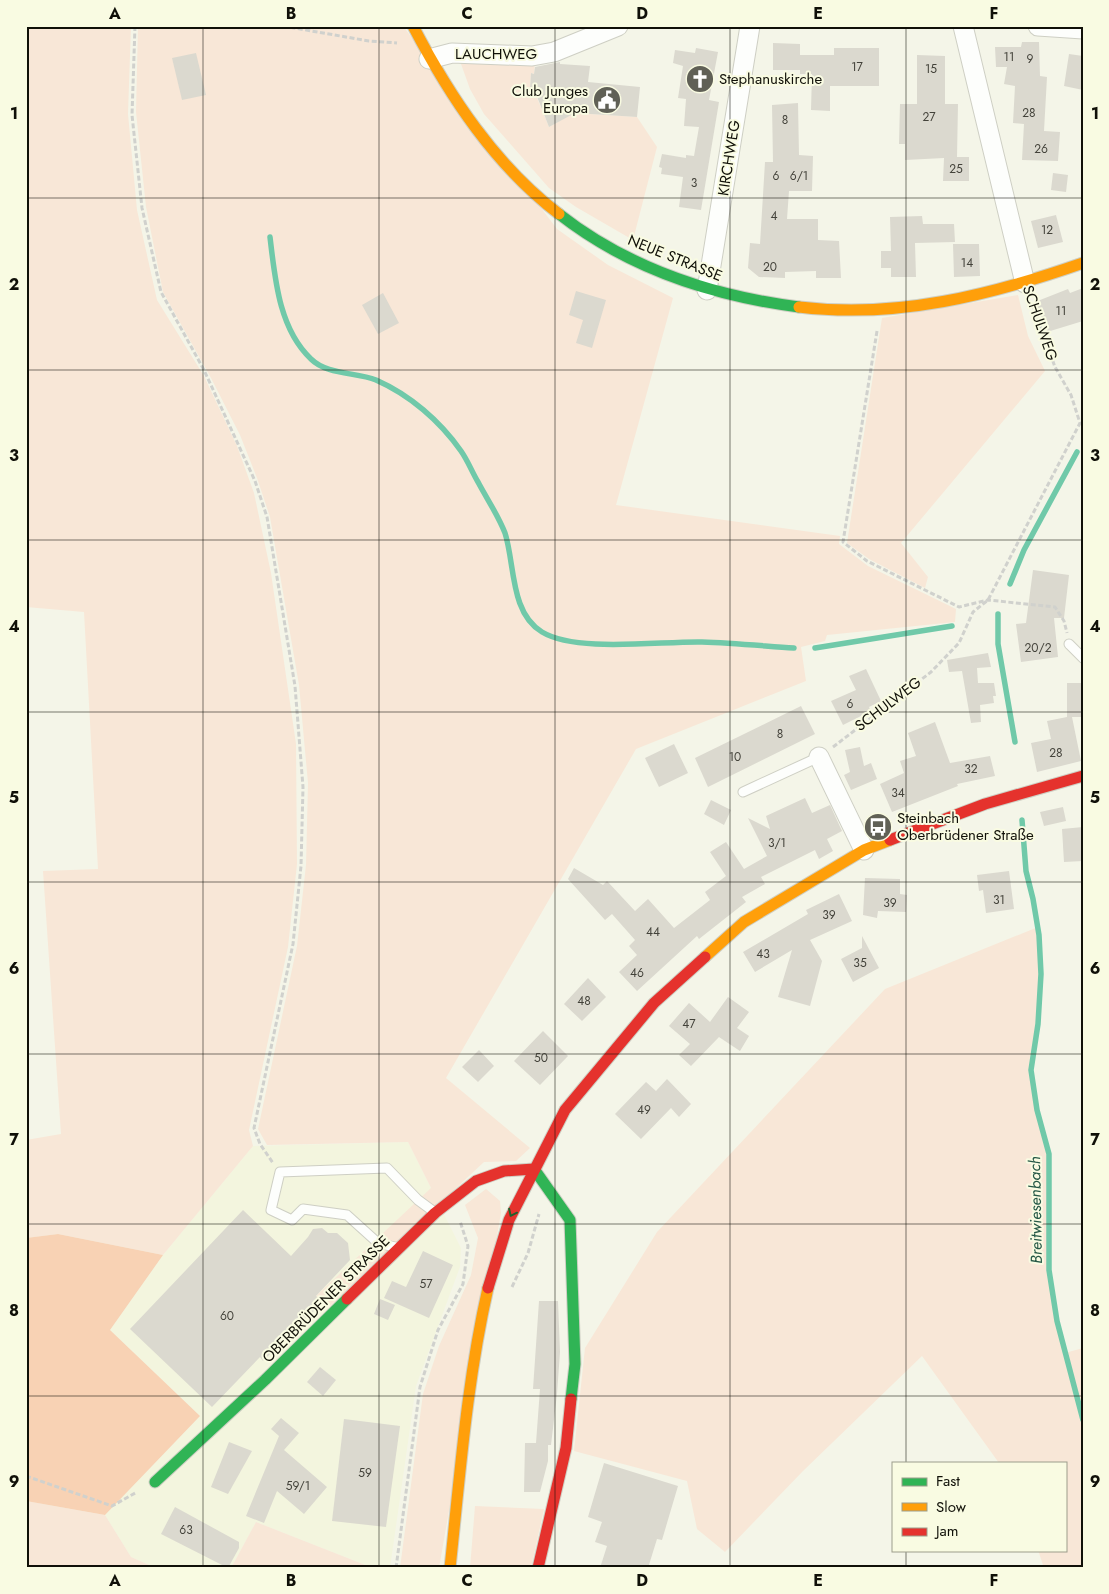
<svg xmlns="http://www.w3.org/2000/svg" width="1109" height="1594" font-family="Jost,sans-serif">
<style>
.built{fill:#f3f5de}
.green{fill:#f8e7d7}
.forest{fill:#f8d2b4}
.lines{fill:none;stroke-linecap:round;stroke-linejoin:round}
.stream{stroke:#70c9a9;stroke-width:5.5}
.building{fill:#dbd9cf}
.lane-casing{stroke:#cecfc4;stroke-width:11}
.street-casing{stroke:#cecfc4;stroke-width:21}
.fast-casing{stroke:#cecfc4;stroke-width:13}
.slow-casing{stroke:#cecfc4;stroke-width:13}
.jam-casing{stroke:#cecfc4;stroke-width:13}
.path{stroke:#d0d1cd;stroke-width:3;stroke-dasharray:5 2.5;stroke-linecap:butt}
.lane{stroke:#fdfefc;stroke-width:9}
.street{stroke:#fdfefc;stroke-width:19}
.fast{stroke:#30b455;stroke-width:11}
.slow{stroke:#ff9f0a;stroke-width:11}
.jam{stroke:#e5322d;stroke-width:11}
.oneway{stroke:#20622e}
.grid{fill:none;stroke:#101008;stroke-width:1;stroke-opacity:0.55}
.labels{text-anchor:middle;stroke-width:4;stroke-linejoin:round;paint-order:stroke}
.number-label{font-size:12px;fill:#43423a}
.street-label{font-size:15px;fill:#101008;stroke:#f9fbe2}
.poi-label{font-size:15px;fill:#101008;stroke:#f9fbe2;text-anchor:start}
.water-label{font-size:16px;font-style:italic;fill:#265846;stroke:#f9fbe2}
.neatline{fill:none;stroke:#101008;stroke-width:2}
.grid-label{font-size:16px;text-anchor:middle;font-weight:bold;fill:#101008}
</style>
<rect width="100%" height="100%" fill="#f4f5e8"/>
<path class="built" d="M408,1142l53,106 -1,19 -44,119 -26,182h-17l-117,-46 -25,46h-75l-25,-11 -26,-42 95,-99 -90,-86 53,-75 90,-109z"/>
<g class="green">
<path d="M26,26h105l-3,88 9,96 20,90 47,76 33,70 17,47 17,80 25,171 1,120 -9,83 -39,183 4,16 -90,109 -105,-21 -32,4v-98l35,-6 -18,-263 55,-2 -14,-257 -58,-5z"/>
<path d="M138,26h265l154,203 51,36 65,33 -57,207 224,31 -1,8 29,22 88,43 -1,13 -128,13 -2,6 -24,6 5,34 -170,68 -190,329 84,70 -14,13 -32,1 -154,144 -14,-10 115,-108 -23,-46 -141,3 -9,-16 39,-183 9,-81 2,-82 -9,-98 -29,-168 -13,-39 -17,-43 -29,-57 -48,-86 -17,-85 -10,-95z"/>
<path d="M463,60l72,2 -1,12 -3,-1 -1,16h7l2,7 -2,2 12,29 25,-14 63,4 20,30 -24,93 -57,-33 -27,-19 -65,-74 -14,-25 -9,-25z"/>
<path d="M1018,295l10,41 17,35 -144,172 27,34 -3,11 -56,-29 -22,-16 35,-225z"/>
<path d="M1038,927l3,47 -3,50 -7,46 6,40 12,44v116l8,51 8,32 18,-5v220h-39l-6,-18h27v-87h-66l-77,-107 -119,115 -78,81 -28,-23 -10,-48 -113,-30 11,-103 72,-116 228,-243z"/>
<path d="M486,1189l14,12 1,12 -62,355h-39l23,-174 16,-48 32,-71 7,-37 -13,-33z"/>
<path d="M26,1501l79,14 26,42 25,11h-130z"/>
<path d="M475,1506l69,3 -13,59h-61z"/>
<path d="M256,1522l117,46h-142z"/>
</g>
<path class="forest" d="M58,1234l105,21 -53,75 90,86 -95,99 -79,-14v-263z"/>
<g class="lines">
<g class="stream">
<path d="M270,237c5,42 9,92 41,122 16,16 45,13 65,21 34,15 64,41 85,71 7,10 11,21 17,31 9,17 20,33 27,51 10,31 5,80 37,99 35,21 118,9 160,10 31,1 62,4 92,6"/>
<path d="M1010,584l14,-34 53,-98"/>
<path d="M998,614v30l17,98"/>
<path d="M815,648l137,-22"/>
<path d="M1022,820l4,51 7,28 6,36 2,39 -3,50 -7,46 6,40 12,44v116l8,51 26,99"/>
</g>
</g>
<g class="building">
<path d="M1022,42h17l1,34 7,1 -3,54 16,1 -2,29 -36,-1 2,-36 -11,-1 2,-37 -11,-2 3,-17h-11l-1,-20h26z"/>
<path d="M773,43l27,1v11h34v-7h45v38h-49v25l-19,-1 1,-36h-12v-4h-27z"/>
<path d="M696,48l22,4 -9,48 10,2 -18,108 -22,-3 4,-30 -22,-3 1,-6 -3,-1 3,-13 24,4v-3l8,1 5,-29 -15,-1 2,-27 -8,-1 5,-32 -10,-3 2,-13 20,3z"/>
<path d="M196,53l10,42 -24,5 -10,-42z"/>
<path d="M1069,54l14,2v34l-19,-4z"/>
<path d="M917,55l28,1v48h13l-1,53h12v24h-26l1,-23 -39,2v-16h-6l1,-40h17z"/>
<path d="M560,62v2l30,2 -2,16 52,5 -3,30 -62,-4 -26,14 -15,-38h-4l1,-16 3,1 1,-7z"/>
<path d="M798,103l1,52 14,1 -1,35h-23l-2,28h31v21l21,1 2,37h-25v-7l-31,1v6l-26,-1 -11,-9 2,-25 10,1 5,-82h8l-1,-57z"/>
<path d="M1053,173l15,2 -2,17 -15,-2z"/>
<path d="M1056,215l7,27 -25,6 -7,-27z"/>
<path d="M922,216l1,8h31l1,18 -40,1 1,34h-25v-9h-10v-17h10l-1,-34z"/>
<path d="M953,244h26l1,32 -26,1z"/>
<path d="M1083,288v33l-36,11 -12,-30 33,-13 2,4z"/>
<path d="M576,291l30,9 -14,48 -16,-5 7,-23 -14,-5z"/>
<path d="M383,293l16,30 -21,11 -16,-29z"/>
<path d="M1033,570l36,5 -5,43h-10l4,39 -37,5 -5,-38 10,-1z"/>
<path d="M988,653l3,14 -14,1 1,15h16l2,13h-3l1,7 -14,2 1,17 -10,1 -9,-52 -13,1 -2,-12z"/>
<path d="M866,669l15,32 -12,6 2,4 -28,14 -12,-24 25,-11 -7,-14z"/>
<path d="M1067,683h16v34h-11l9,44 -44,11 -6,-29 20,-4 -4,-18 20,-4z"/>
<path d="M801,706l14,28 -107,53 -13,-29z"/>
<path d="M935,722l15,41 40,-7 5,20 -38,8 1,2 -66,26 -12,-28 24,-11 -4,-12 16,-5 -8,-23z"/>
<path d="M674,744l14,29 -29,14 -14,-29z"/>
<path d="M860,747l4,19 7,-3 6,16 -26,11 -7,-15 6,-3 -5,-22z"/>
<path d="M805,798l7,15 18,-8 12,26 -15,8 6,12 -14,8 -4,-9 -54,27 4,7 -23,13 4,5 -47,37 -2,-3 -60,55 -18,-19 18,-17 -8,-9 6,-6 -23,-26 -7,6 -37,-41 6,-11 29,17 4,-4 28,30 13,-12 26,29 36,-28 -5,-8 21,-16 -16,-24 16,-10 18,27 23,-13 -19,-38 22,11 -4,-13z"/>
<path d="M711,800l20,10 -7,15 -20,-11z"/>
<path d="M1063,807l3,14 -22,5 -4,-14z"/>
<path d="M1083,827v34l-19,1 -2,-33z"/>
<path d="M1009,871l5,38 -28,4 -3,-23 -4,1 -2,-16z"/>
<path d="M865,878l35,1v15l7,1 -1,17 -28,-1 -1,7 -14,-3z"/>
<path d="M839,894l13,27 -42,19 12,21 -12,45 -32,-9 14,-47 -37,22 -12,-20 65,-38 -2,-4z"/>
<path d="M862,936l17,32 -26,14 -12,-23 21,-11z"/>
<path d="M588,978l18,19 -24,24 -18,-17z"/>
<path d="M728,997l21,15 -12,16 12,8 -9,15 -21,-14 -28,29 -12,-11 11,-11 -21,-18 20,-23 21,19z"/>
<path d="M543,1031l25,25 -28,29 -26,-24z"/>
<path d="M479,1050l15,16 -16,16 -16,-15z"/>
<path d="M667,1079l24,25 -12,13 -8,-9 -30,31 -26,-25 31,-32 10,9z"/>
<path d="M243,1210l48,46 17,-19 5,-8 9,-1 6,5h9l11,10 2,17 -34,36 7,6 -60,59 -3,-4 -48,50 -82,-78z"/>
<path d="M423,1251l30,14 -24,53 -45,-20 8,-17 14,6z"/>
<path d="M380,1299l15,6 -7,15 -14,-6z"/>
<path d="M539,1301h19l2,51 -3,42 -6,51h-3v16l-8,31h-16l1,-49h11l4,-54h-7z"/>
<path d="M320,1367l16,13 -13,16 -16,-14z"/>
<path d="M281,1418l18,15 -15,17 43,37 -23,27 -27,-23 -13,32 -18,-7 33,-80 -8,-7z"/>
<path d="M344,1419l56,7 -14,101 -54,-6z"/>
<path d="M229,1442l23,9 -24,43 -17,-7z"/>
<path d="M604,1463l74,23 -16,54 -5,-1 -9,29h-48l7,-22 -12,-4 7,-20 -14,-5z"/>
<path d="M175,1507l64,35v6l-11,20 -67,-34z"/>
</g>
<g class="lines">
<defs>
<g id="lane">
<path d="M1069,644l14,14"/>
<path d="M743,792l76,-35"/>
<path d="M395,1247l-17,-4 -31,-28 -44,-6 -11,11 -21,-10 9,-38 107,-4 31,32 15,11"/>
</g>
<g id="street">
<path d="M963,26l62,257"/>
<path d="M1038,26l45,3"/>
<path d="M429,59l23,-6 80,3 22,-4 64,-26"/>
<path d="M707,290l43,-264"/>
<path d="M819,757l45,93"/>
</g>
<g id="fast">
<path d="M559,214c69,54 154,82 240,93"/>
<path d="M534,1169l36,51 5,144 -4,35"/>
<path d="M155,1482l110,-102 82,-81"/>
</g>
<g id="slow">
<path d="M413,26c37,71 82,139 146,188"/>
<path d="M799,307c98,12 192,-12 284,-44"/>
<path d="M705,957l39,-35 120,-72 26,-10"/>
<path d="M450,1568c10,-94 17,-188 38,-280"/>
</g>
<g id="jam">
<path d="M890,840l95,-36 98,-28"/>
<path d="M488,1288l21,-68 56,-110 89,-107 51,-46"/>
<path d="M347,1299l88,-86 41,-32 28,-10 30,-2"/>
<path d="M538,1568l28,-120 5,-49"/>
</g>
</defs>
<use href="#lane" class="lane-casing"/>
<use href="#street" class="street-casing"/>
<use href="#fast" class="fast-casing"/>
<use href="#slow" class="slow-casing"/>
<use href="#jam" class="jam-casing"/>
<g class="path">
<path d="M135,26l-3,89 10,93 19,84 43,78 51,111 12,36 28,169 8,101 -2,79 -8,78 -39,184 6,16 13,19"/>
<path d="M283,26l86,15 28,2"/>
<path d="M877,331l-34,211 24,19 92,46 29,-7 67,7 9,14 3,12"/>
<path d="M833,747l98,-75 28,-29 14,-31 15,-12 92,-177 -9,-28 -16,-28 -23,-64"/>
<path d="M512,1287l16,-34 11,-39"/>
<path d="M26,1476l86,30 25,-14"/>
<path d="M396,1568l24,-181 18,-57 25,-46 5,-38 -8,-25"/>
</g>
<use href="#lane" class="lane"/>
<use href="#street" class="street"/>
<use href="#fast" class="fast"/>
<use href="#slow" class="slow"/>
<use href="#jam" class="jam"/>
</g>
<defs><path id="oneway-chevron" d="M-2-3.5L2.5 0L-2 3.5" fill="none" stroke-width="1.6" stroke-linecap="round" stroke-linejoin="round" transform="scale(1.25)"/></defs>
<use class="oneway" href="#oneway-chevron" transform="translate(512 1213) rotate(116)"/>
<path class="grid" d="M203,26v1542M379,26v1542M555,26v1542M730,26v1542M906,26v1437M26,198h1057M26,370h1057M26,540h1057M26,712h1057M26,882h1057M26,1054h1057M26,1224h1057M26,1396h1057M906,1550v18"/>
<defs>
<symbol id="church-disc" viewBox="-11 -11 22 22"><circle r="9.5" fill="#606056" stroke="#f9fbe2"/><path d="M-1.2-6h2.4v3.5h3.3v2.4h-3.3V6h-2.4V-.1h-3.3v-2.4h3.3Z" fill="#fff"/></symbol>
<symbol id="civic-disc" viewBox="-11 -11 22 22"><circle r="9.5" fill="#606056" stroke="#f9fbe2"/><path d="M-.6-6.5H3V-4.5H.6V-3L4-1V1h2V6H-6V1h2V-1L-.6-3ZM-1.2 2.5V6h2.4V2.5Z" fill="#fff"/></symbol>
<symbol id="bus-disc" viewBox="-11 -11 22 22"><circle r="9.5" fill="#606056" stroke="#f9fbe2"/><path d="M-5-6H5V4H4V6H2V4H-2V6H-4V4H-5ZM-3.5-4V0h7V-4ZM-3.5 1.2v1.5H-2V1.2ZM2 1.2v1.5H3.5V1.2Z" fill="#fff"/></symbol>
</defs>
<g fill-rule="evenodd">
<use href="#church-disc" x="684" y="63" width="32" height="32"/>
<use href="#civic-disc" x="591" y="84" width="32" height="32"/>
<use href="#bus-disc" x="862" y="811" width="32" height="32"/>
</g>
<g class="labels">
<g class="number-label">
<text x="1009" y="61">11</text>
<text x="1030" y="63">9</text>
<text x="857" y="71">17</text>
<text x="931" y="73">15</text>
<text x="1029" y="117">28</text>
<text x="929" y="121">27</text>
<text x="785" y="124">8</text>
<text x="1041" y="153">26</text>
<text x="956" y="173">25</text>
<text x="776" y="180">6</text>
<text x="799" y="180">6/1</text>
<text x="694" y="187">3</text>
<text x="774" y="220">4</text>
<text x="1047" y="234">12</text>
<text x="967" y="267">14</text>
<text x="770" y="271">20</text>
<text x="1061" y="315">11</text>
<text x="1038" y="652">20/2</text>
<text x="850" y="708">6</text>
<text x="780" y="738">8</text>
<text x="1056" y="757">28</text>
<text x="735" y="761">10</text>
<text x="971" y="773">32</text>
<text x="898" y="797">34</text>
<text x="777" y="847">3/1</text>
<text x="999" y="904">31</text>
<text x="890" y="907">39</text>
<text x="829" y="919">39</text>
<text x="653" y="936">44</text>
<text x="763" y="958">43</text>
<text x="860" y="967">35</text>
<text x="637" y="977">46</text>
<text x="584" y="1005">48</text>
<text x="689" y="1028">47</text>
<text x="541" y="1062">50</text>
<text x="644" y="1114">49</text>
<text x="426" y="1288">57</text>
<text x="227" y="1320">60</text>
<text x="365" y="1477">59</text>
<text x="298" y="1490">59/1</text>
<text x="186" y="1534">63</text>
</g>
<g class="street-label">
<text x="496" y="59">LAUCHWEG</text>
<text transform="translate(729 158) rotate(-81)" y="5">KIRCHWEG</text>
<text transform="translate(675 258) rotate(22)" y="5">NEUE STRASSE</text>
<text transform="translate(1040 323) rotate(71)" y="5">SCHULWEG</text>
<text transform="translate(888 704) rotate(-37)" y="5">SCHULWEG</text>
<text transform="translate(326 1299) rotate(-45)" y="5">OBERBRÜDENER STRASSE</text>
</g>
<g class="poi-label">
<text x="719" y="84">Stephanuskirche</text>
<text x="588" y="96" text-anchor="end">Club Junges<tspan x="588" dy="17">Europa</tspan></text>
<text x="897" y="823">Steinbach<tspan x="897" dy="17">Oberbrüdener Straße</tspan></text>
</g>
<g class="water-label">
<text transform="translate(1035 1210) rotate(-91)" y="6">Breitwiesenbach</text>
</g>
</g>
<rect width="1109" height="1594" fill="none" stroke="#f9fbe2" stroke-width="55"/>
<rect x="892" y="1462" width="175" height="90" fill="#f9fbe2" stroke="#9c9d8b"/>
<rect x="902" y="1478" width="25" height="8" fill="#30b455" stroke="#9c9d8b"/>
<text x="936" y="1486" font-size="15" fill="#101008">Fast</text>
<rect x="902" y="1503" width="25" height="8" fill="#ff9f0a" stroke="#9c9d8b"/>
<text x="936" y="1512" font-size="15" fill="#101008">Slow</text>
<rect x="902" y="1528" width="25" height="8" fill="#e5322d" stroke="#9c9d8b"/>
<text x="936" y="1536" font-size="15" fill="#101008">Jam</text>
<rect x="28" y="28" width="1054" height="1538" class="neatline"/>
<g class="grid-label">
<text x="115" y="19">A</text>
<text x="291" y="19">B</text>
<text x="467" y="19">C</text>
<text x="642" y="19">D</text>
<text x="818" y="19">E</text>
<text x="994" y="19">F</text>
<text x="14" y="119">1</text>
<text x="1095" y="119">1</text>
<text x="14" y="290">2</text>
<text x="1095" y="290">2</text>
<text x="14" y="461">3</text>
<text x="1095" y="461">3</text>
<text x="14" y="632">4</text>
<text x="1095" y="632">4</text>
<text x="14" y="803">5</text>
<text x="1095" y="803">5</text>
<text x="14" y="974">6</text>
<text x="1095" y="974">6</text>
<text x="14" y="1145">7</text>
<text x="1095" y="1145">7</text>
<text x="14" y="1316">8</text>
<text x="1095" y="1316">8</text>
<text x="14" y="1487">9</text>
<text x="1095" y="1487">9</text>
<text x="115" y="1586">A</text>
<text x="291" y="1586">B</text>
<text x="467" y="1586">C</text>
<text x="642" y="1586">D</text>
<text x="818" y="1586">E</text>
<text x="994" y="1586">F</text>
</g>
</svg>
